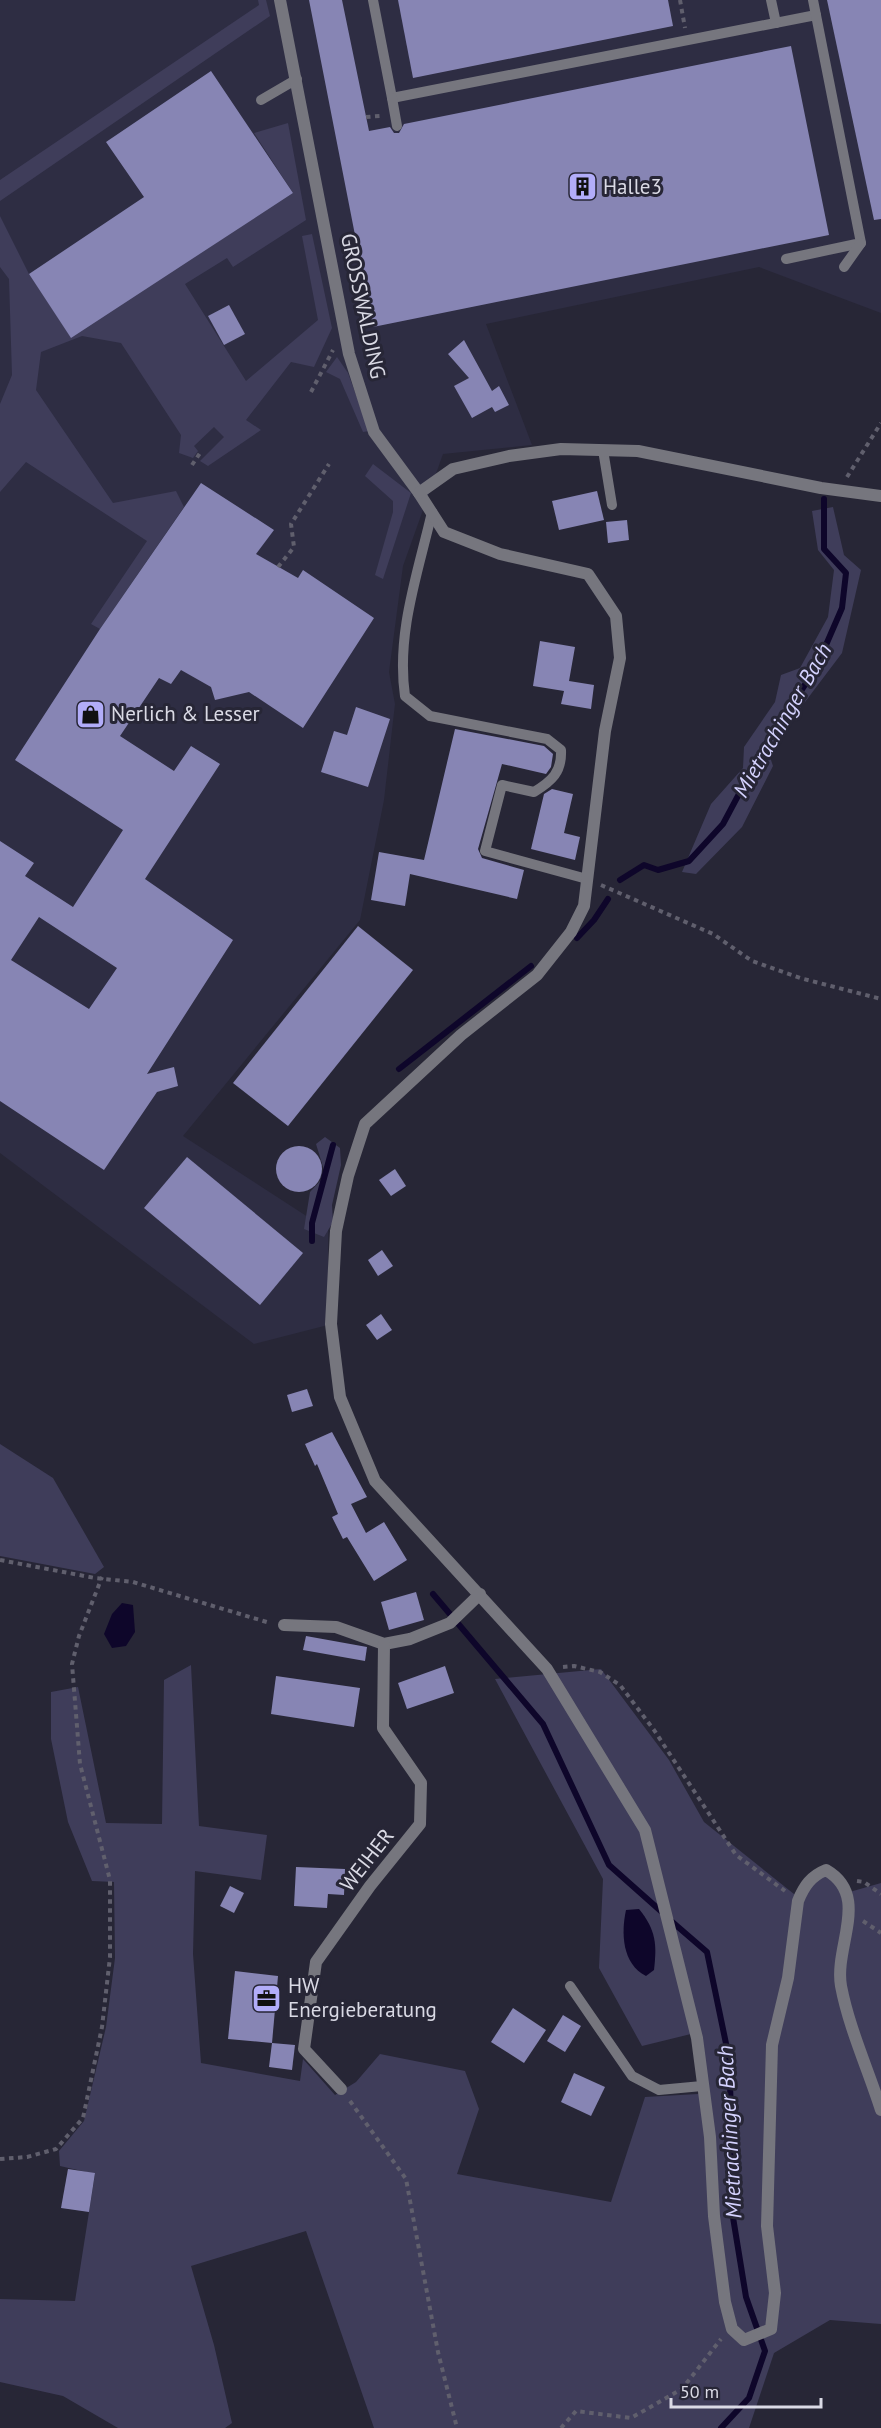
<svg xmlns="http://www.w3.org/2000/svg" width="881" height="2428" font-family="'PT Sans',sans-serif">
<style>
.built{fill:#2e2d43}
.green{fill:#3f3d5a}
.water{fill:#0e062a}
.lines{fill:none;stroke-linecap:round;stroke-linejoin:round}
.stream{stroke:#0e062a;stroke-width:6}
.building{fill:#8785b4;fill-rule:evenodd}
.path{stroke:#605f6d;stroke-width:4;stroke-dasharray:4.5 4.5;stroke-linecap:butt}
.service{stroke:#76767e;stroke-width:10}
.minor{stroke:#76767e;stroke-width:12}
.labels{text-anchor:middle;stroke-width:6;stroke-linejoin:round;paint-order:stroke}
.poi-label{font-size:21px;fill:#dadae5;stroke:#272636;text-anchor:start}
.street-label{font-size:21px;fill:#dadae5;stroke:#272636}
.water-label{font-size:22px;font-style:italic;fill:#d4d2fe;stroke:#272636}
</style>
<rect width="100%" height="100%" fill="#272636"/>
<path class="built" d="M0,0h881v313l-122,-46 -273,57 46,121 -89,9 -40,112 -14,106 6,32 -11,96 -24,120 -177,216 145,94v95l-74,19 -254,-191z"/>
<g class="green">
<path d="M258,0h8l4,16 -270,185v-21l259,-175z"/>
<path d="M288,123l18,97 -73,47 -6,-9 -42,26 61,97 72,-61 -16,-84 10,-2 20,94 -18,39 -23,-5 -45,58 15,10 -53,36 -8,-5 24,-24 -10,-10 -20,19 4,5 -5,7 -14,-5 2,-18 -60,-92 -39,-7 -41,16 -5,38 77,113 63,-12 8,16 -84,122 -9,-5 56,-83 -121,-79 -26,30v-88l12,-29 -3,-96 -9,-12v-51l29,58 42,63 222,-144 -39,-60z"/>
<path d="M337,357l11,16 21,58 -6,1 -23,-53 -14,-7z"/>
<path d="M373,464l38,29 -28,86 -8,-4 18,-63v-11l-28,-25z"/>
<path d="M833,507l11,48 17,15 -19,83 -74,98 5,15 -31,61 -46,47 -14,-2 29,-68 32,-36 1,-21 31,-45 6,-27 19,-7 28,-51 6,-47 -16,-20 -6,-39z"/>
<path d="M325,1137l15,11 1,17 -9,40 1,17 -9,15 -20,-8 6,-37 11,-12 3,-10 -8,-26z"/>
<path d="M0,1444l53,34 51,89 -9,7 -95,-18z"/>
<path d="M191,1665l8,161 68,9 -6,45 -66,-9 -2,83 8,109 99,18 3,-22 32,36 21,-13 24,-28 85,17 14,38 -22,65 154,28 34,-105 53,-3 4,-8 -7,-53 -53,13 -43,-78 4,-89 -108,-200 106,-10 68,91 35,62 95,76 29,-28 18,23 35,-10v441l-51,-4 -56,33 -25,75h-375l-68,-197 -115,35 23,79 18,78 -7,5h-107l-55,-32 -63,-14v-83l75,2 20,-127 -35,-8 -1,-15 25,-30 22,-94 9,-69 -1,-76 -22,-1 -24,-59 -17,-83v-47l27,-5 28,136 56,1 2,-144z"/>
</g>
<g class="water">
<path d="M122,1603l11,2 2,27 -9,14 -14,2 -8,-14 8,-20z"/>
<path d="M639,1909c17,21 18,35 15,61l-8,6c-24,-12 -25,-43 -20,-66z"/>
</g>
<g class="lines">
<g class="stream">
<path d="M620,880l24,-15 14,5 31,-9 34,-37 41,-77 52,-79 26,-60 4,-35 -22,-24v-50"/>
<path d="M577,938l17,-18 14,-21"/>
<path d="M399,1069l132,-103"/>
<path d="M312,1241v-18l21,-78"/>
<path d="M433,1594l110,130 66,141 54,48"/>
<path d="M670,1920l37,32 22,106 3,81 -1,66 15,92 19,54 -16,47 -28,30"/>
</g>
</g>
<g class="building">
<path d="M309,0h33l27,131 21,-4 4,6h5l5,-9 387,-78 38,189 -456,92z"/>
<path d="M398,0h270l5,26 -260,52z"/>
<path d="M827,0h54v219l-7,1z"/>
<path d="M211,71l82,122 -222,145 -42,-64 115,-77 -38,-55z"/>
<path d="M229,305l16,29 -21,11 -16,-29z"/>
<path d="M464,340l28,51 7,-5 10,19 -14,7 -3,-5 -20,11 -18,-32 15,-8 -21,-24z"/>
<path d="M201,483l73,47 -18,24 42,24 5,-8 71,48 -71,110 -54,-36 -34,8 -4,-13 -30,-17 -10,14 -12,-6 -39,58 54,35 17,-25 29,18 -75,115 88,61 -86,134 27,-7 4,19 -21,6 -53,78 -104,-69v-260l34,22 -9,13 48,31 50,-77 -108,-70 85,-131zM39,917l78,51 -28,41 -78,-49z"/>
<path d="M597,491l7,29 -45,10 -7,-29z"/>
<path d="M627,520l2,20 -21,3 -2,-21z"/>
<path d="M540,641l35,6 -6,34 25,4 -3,24 -30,-5 3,-13 -31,-5z"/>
<path d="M356,707l34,12 -22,68 -47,-15 13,-41 13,4z"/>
<path d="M455,729l89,17 9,8 -2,13 -5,7 -44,-10 -24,85 4,9 42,12 -7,29 -107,-25 -5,32 -34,-6 8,-48 45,8z"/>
<path d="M552,789l21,5 -9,39 16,4 -5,23 -44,-11 13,-55z"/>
<path d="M358,926l55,44 -125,156 -55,-43z"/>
<circle cx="299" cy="1169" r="23"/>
<path d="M187,1157l116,96 -43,52 -116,-97z"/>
<path d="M395,1169l11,17 -15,10 -12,-16z"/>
<path d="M382,1250l11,16 -15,10 -10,-16z"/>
<path d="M381,1314l11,16 -15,10 -11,-15z"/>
<path d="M307,1389l6,17 -21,6 -5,-17z"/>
<path d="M332,1432l35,65 -16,7 15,29 18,-11 23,38 -33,21 -27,-44 -4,2 -11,-22 6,-3 -21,-50 -2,2 -10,-22z"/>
<path d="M416,1592l8,28 -35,10 -8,-28z"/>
<path d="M306,1636l61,11 -2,14 -62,-11z"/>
<path d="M445,1666l9,27 -47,16 -9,-26z"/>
<path d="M276,1676l84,12 -6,39 -83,-13z"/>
<path d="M296,1867l49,2 -1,26 -16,-1 -1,14 -33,-2z"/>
<path d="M230,1886l14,7 -10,20 -14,-7z"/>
<path d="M235,1971l43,5 -6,67 -44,-4z"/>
<path d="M513,2008l33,22 -22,33 -33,-21z"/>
<path d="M563,2015l18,11 -16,26 -18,-11z"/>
<path d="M272,2043l23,2 -3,25 -23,-3z"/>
<path d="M574,2073l31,14 -14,29 -30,-14z"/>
<path d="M68,2169l27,4 -6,39 -28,-4z"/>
</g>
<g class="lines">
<g class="path">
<path d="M680,0l5,28"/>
<path d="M366,117l14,-1"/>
<path d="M311,392l22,-42"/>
<path d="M192,465l8,-12"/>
<path d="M847,477l34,-54"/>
<path d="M278,567l16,-20 -3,-23 38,-60"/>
<path d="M601,885l112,49 39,27 48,17 81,21"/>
<path d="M0,1560l95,18 38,4 137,41"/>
<path d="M563,1667l11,-1 26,6 20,13 34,45 82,125 49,36"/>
<path d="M857,1881l7,1 17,12"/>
<path d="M863,1921l18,12"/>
<path d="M350,2101l56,78 32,173 19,76"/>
<path d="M0,2159l27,-2 29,-8 27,-31 19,-91 8,-70v-77l-30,-116 -8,-100 7,-28 23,-59"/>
<path d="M561,2428l15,-17 55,7 51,-29 39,-50"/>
</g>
<g class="service">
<path d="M373,0l19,98 424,-83"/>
<path d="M771,0l5,23"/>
<path d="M392,98l5,28"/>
<path d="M261,100l36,-21"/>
<path d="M786,259l75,-16 -48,-243"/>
<path d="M844,267l17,-24"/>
<path d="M603,450l9,55"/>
<path d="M432,512c-14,61 -36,121 -27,184l25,20 117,23 14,11c1,22 -9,31 -27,42l-32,-7 -17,66 102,28"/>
<path d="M570,1986l62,90 27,14 43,-4"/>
</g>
<g class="minor">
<path d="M280,0l69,354 25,78 45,61 25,39 56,22 88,20 28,42 4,42 -15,73 -21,175 -13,26 -34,43 -76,60 -96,89 -17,52 -12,55 -5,93 9,73 35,84 172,188 98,161 52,208 13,99 4,79 11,86 7,27 12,11 27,-11 4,-36 -8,-67 5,-181 16,-67 10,-77c6,-15 13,-25 28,-31 45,26 8,76 15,116 8,42 27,83 40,124"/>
<path d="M419,493l34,-24 56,-13 52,-7 77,2 183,37 60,8"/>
<path d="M284,1625l52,2 48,17 26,-5 40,-16 30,-29"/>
<path d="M341,2089l-37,-40 12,-87 54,-76 50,-62 1,-41 -38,-55 1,-84"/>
</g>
</g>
<defs>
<symbol id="building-square" viewBox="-11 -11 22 22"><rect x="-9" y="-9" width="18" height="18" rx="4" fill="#b2adf9" stroke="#272636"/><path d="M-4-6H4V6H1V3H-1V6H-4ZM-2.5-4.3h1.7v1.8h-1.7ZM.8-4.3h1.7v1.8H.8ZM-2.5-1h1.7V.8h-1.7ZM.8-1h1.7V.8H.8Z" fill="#111"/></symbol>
<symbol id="shop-square" viewBox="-11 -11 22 22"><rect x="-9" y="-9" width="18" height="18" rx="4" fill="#b2adf9" stroke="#272636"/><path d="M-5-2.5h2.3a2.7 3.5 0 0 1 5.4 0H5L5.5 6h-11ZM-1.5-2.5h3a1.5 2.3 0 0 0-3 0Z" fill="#111"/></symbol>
<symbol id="office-square" viewBox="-11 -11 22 22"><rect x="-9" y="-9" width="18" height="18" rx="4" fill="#b2adf9" stroke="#272636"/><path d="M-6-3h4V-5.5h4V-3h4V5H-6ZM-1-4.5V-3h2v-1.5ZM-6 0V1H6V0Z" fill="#111"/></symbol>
</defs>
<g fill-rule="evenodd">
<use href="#building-square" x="566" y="170" width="33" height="33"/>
<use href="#shop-square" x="74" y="698" width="33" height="33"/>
<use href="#office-square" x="250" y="1982" width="33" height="33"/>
</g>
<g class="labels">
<g class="poi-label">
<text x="603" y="194">Halle3</text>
<text x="111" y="721">Nerlich &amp; Lesser</text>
<text x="288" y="1993">HW<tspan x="288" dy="24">Energieberatung</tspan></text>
</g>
<g class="street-label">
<text transform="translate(363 306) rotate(78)" y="7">GROSSWALDING</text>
<text transform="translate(367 1860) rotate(-52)" y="7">WEIHER</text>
</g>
<g class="water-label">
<text transform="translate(782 720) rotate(-60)" y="8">Mietrachinger Bach</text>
<text transform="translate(729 2132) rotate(-93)" y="8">Mietrachinger Bach</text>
</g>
</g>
<path d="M671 2398v9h150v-9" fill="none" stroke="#dadae5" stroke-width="3"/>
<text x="680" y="2398" font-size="18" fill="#dadae5" stroke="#272636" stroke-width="4.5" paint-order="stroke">50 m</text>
</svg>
